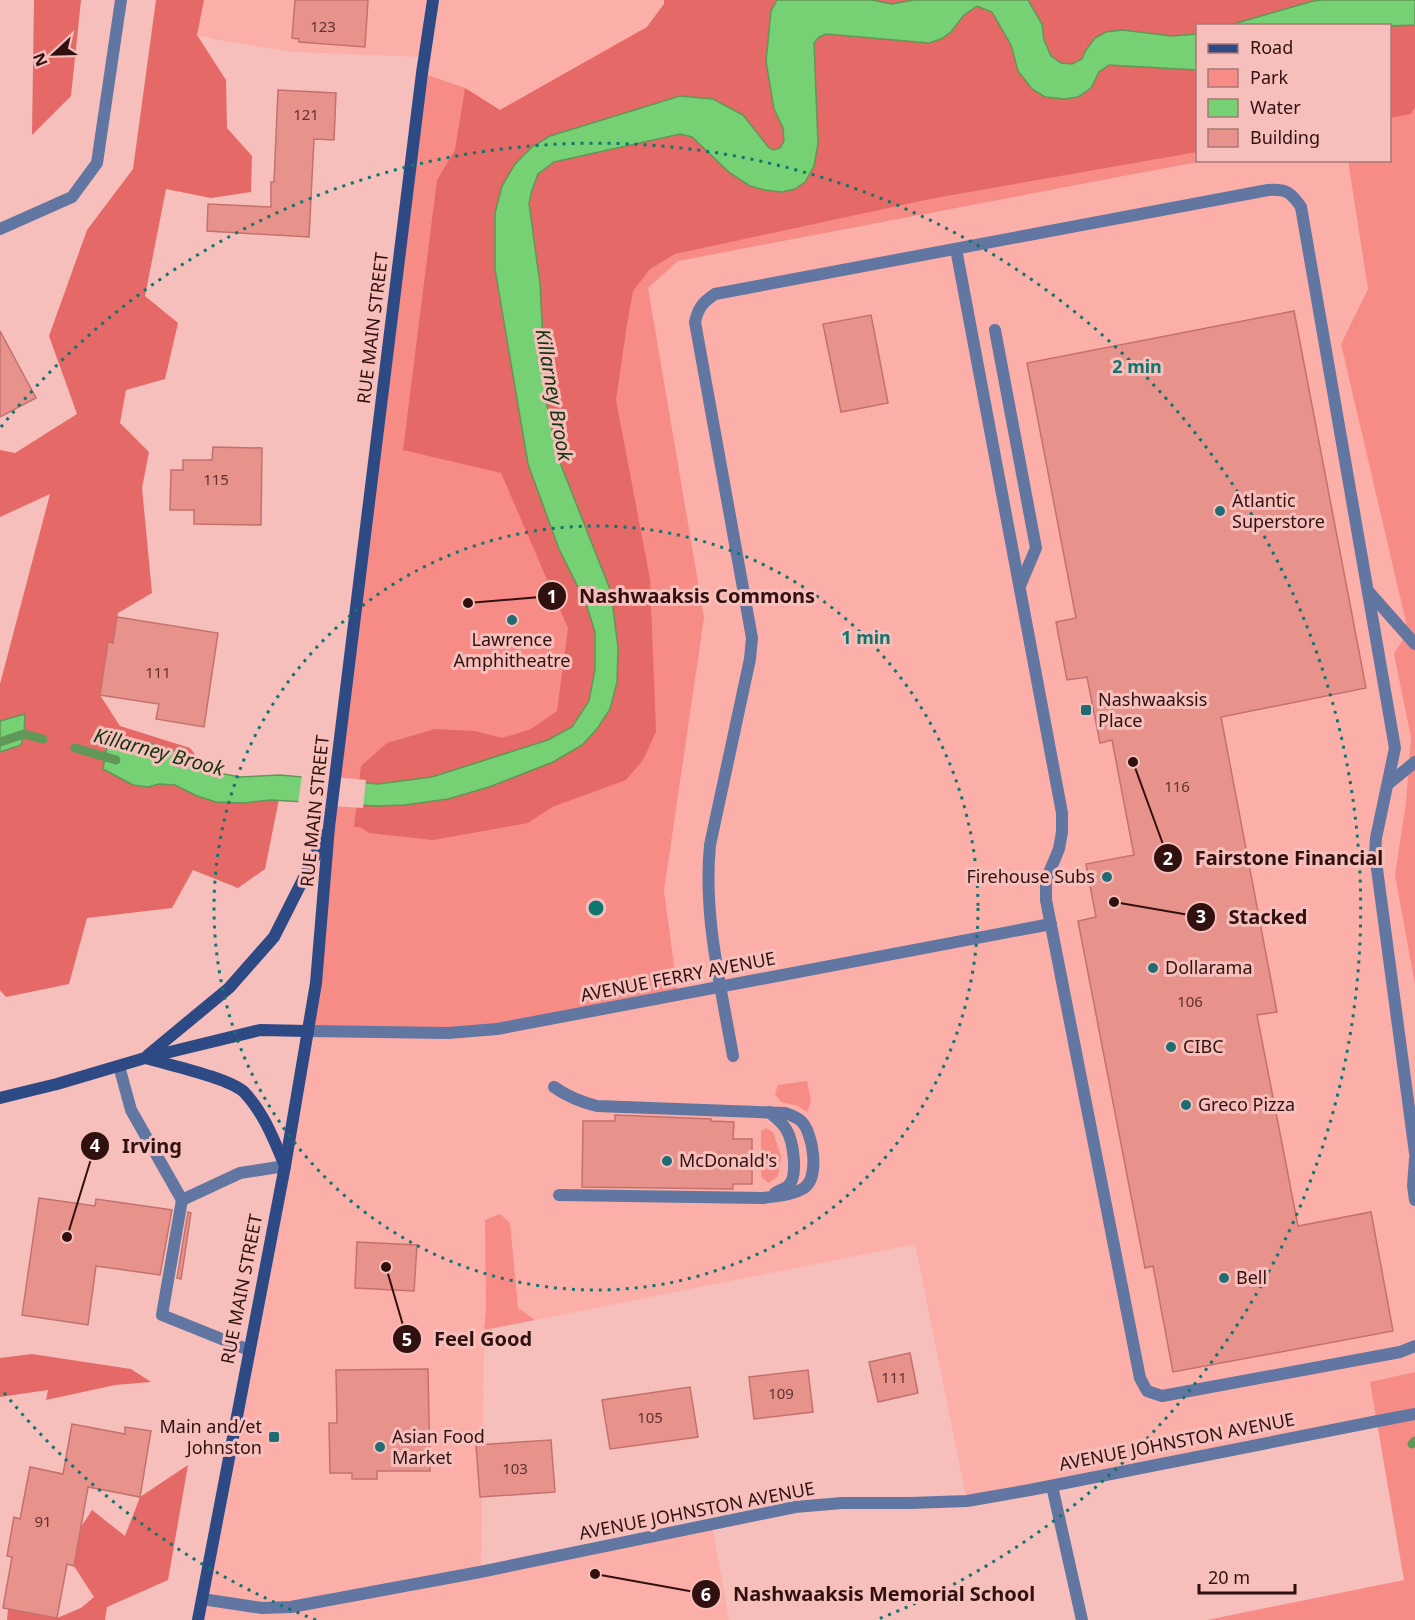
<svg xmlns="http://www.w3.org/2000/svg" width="1415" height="1620" font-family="'Noto Sans',sans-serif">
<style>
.built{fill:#fcaea8}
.green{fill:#f78b86}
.forest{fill:#e56966}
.water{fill:#76d175;stroke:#619757;stroke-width:1.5}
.pier{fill:#f6bfbb}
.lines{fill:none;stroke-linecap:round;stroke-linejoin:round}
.stream{stroke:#619757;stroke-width:9}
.building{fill:#e8928c;stroke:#c4716d;stroke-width:1.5}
.lane{stroke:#6176a0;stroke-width:12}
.street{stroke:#6176a0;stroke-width:12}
.secondary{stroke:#2e4a85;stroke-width:12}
.ring{fill:none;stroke:#0f766e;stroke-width:3;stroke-dasharray:3 6}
.poi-dot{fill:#216c73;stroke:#f6bfbb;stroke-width:2}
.labels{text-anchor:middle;stroke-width:6;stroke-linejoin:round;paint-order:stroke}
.number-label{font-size:15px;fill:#5f312f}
.street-label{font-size:18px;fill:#311110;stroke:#f6bfbb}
.poi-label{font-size:18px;fill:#311110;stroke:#f6bfbb;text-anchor:start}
.water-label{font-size:20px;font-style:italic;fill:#103511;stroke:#f6bfbb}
.centre{fill:#0f766e;stroke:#f6bfbb;stroke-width:3}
.ring-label{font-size:18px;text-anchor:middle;font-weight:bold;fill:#0f766e;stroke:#f6bfbb;stroke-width:6;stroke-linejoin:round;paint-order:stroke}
.leader{fill:none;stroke:#311110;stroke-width:2}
.callout-dot{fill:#311110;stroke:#f6bfbb;stroke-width:2}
.mark-label{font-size:18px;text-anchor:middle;font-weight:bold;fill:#fff}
.callout-label{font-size:20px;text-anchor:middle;font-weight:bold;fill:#311110;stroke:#f6bfbb;stroke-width:6;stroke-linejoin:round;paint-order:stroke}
</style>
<rect width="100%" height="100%" fill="#f6bfbb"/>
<g class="built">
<path d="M204,0h460v4l-17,23 -147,83 -35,-22 -43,-15 2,-16 -130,-5 -70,-11 -27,-6z"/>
<path d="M1203,161h145l20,128 -27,55 67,287 -14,23 17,84 -5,64 -11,73 20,110v387l-44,10 7,39 -411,80 -52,-257 -431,86 -3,242 231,-48 17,96h-531l110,-589 370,-36 -14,-104 40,-273 -57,-330 31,-27z"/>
</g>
<g class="green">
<path d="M664,0h751v985l-20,-110 11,-73 5,-64 -17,-84 14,-23 -67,-287 27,-55 -20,-128 42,-1v-134h-192v134l5,1 -525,100 -30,27 56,330 -40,273 14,104 -181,34 -189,2 114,-958 43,15 35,22 147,-83 17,-23z"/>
<path d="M807,1081l4,21 -4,10 -9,-6 -17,-4 -6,-8 3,-9z"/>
<path d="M766,1128l7,4 8,24 -3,20 -9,7 -8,-6v-46z"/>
<path d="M500,1214l10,9 8,85 17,12 -51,10 2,-21 -1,-89z"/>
<path d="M1415,1372v248h-208l197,-40 -34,-198z"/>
</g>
<g class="forest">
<path d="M34,0h47l-10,96 -39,39z"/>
<path d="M156,0h48l-7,35 29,45 1,48 25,28 -1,36 -40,6 -45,-9 -21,107 33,27 -13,56 -39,11 -6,33 29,29 -7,36 10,105 -34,20 -5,30 -5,-1 -8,53 20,31 70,22 32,40 59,1 -16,80 -27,19 -45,-18 -21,38 -85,10 -18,66 -63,13 -6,-7v-306l50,-190 -50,23v-67l15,3 62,-39 -28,-78 38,-106 46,-61z"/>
<path d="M664,0h751v107l-4,7 -21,4v-92h-192l-1,126 -262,46 -260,56 -25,15 -17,22 -6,33 -11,76 34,179 6,153 -13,28 -17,20 -74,27 -24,16 -95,17 -64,-7 -9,-6h-6l7,-61 26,-23 48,-14 40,2 27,7 29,-9 26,-18 11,-83 -67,-155 -98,-23 34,-270 18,-30 10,-62 35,22 147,-83 17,-23z"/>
<path d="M32,1354l99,15 20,13 -36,3 -69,15 2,-10 -48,7v-39z"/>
<path d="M188,1465l-20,115 -61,27 -2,13h-98l1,-11 49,9 24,-10 13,-11 -20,-31 7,-39 11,-17 33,26 15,-39z"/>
</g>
<g class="water">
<path d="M777,0h95l20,4 22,-4h114l14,24 2,16 7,16 10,7 11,1 10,-5 4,-9 9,-12 11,-6 16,-2 50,6 25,-2v36l-88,-5 -10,7 -8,16 -13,9 -14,2 -19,-2 -13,-8 -14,-18 -7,-26 -19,-33 -15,-6 -13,9 -13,17 -10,7 -12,4 -103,-9 -7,3 -5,6 4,101 -4,22 -9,16 -10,7 -13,3 -17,-2 -15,-4 -20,-13 -38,-36 -12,-3 -126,28 -16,12 -6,16 -3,13 11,81 6,116 11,55 54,137 7,56 -1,34 -7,27 -13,20 -15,16 -29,17 -64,25 -41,12 -43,6 -28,1 -106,-6 -28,3 -27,-1 -19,-6 -22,-11 -16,-1 -11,3 -15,-2 -30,-16 6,-33 38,6 27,9 45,22 21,4 40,-2 98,9 54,-7 116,-37 24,-13 17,-26 6,-31v-38l-9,-29 -27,-54 -31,-85 -33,-195v-56l7,-27 13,-22 17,-17 18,-11 130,-40 33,3 30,16 26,33 5,2 6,-2 4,-7 -1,-13 -9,-19 -8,-48 5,-50z"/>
<path d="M1323,0h92v25l-25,1 -160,-1 83,-24z"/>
<path d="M25,714l-1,20 -3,11 -21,7v-31z"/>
</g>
<path class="pier" d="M302,774l64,6 -3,28 -65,-4z"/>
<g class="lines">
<g class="stream">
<path d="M0,742l24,-8 19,5"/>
<path d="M75,748l41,12"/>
<path d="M1412,1444l3,-3"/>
</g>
</g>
<g class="building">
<path d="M295,0h73l-3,47 -66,-5v-3l-7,-1z"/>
<path d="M278,90l58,3 -2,47 -20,-1 -5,98 -102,-6 1,-27 63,3v-25h3z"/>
<path d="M1294,311l72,377 -145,29 56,295 -20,3 41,211 73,-14 22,119 -220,41 -20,-106 -8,2 -67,-347 18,-4 -10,-53 48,-9 -22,-115 -12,3 -13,-66 -20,3 -11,-58 20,-4 -49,-255z"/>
<path d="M871,315l17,88 -47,9 -18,-88z"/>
<path d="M0,331l36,67 -36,19z"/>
<path d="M213,447l49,1 -1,77 -67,-1v-14h-24l1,-40h12v-10h29z"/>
<path d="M117,617l101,16 -14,94 -48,-8 3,-15 -59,-9 8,-53 5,1z"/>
<path d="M615,1115l96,4v2l23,1 -1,17h19v45h-19v5l-151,-2 1,-66h32z"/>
<path d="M39,1198l56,8 1,-7 76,11 -12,65 -64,-9 -8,59 -66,-10z"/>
<path d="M188,1212l3,1 -10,66 -4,-1z"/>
<path d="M357,1242l60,3 -3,46 -59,-3z"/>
<path d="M910,1353l8,40 -40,9 -9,-40z"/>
<path d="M428,1369l2,102h-53v8h-25v-6h-22l-1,-50h8l-1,-53z"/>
<path d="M808,1370l5,42 -59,7 -5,-42z"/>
<path d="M690,1387l8,50 -88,12 -8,-49z"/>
<path d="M72,1424l53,10v-7l26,4 -11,66 -52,-10 -14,79 -7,-2 -10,54 -54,-10 9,-51 -5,-1 7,-39 6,2 10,-52 33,7z"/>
<path d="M551,1440l4,52 -75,5 -4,-52z"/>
</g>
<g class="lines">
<g class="lane">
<path d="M956,249l106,564v19l-3,17 -13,31v20l94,478 7,13 15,5 238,-44 15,-6"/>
<path d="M995,330l41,218 -16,38"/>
<path d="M1368,591l47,53"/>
<path d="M1388,784l27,-22"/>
<path d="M733,1056c-12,-69 -30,-140 -23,-211l40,-186 2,-21 -57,-316c3,-14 8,-20 20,-28l553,-104c18,-1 23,2 33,17l94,541 -19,90 -1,16 40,299"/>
<path d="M119,1066l12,44 51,90 58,-27 45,-7"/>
<path d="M554,1087c14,10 27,15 43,19l188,7c6,2 12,4 17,9 11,12 18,55 2,66 -11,7 -27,8 -41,10l-204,-3"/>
<path d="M769,1112c6,5 13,10 17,17 7,11 13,47 2,57 -3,3 -9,4 -13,7"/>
<path d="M1415,1159l-2,27 2,14"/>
<path d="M182,1200l-20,115 87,35"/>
<path d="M1378,1421l37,-7"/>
<path d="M1052,1486l30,134"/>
</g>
<g class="street">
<path d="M0,229l72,-32 25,-34 24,-163"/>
<path d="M308,1031l140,2 49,-4 554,-105"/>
<path d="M202,1599l60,9 29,-1 189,-35 315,-65 47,-4h68l57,-2 63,-11 348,-69"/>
</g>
<g class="secondary">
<path d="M148,1055l81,-67 45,-51 52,-103"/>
<path d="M146,1058c23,7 83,20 98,34 20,21 30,48 41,74"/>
<path d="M0,1098l57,-14 88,-26 115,-28 48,1"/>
<path d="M198,1620l87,-454 31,-183 13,-156 93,-754 11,-73"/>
</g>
</g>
<g class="ring">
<circle cx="596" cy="908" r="382"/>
<path d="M316 1620A765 765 0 0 1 1 1389M1 427A765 765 0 1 1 876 1620"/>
</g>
<g class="poi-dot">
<circle cx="1220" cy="511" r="6"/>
<circle cx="512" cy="620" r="6"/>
<rect x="1080" y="704" width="12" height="12" rx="3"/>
<circle cx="1107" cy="877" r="6"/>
<circle cx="1153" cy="968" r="6"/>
<circle cx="1171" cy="1047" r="6"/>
<circle cx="1186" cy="1105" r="6"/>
<circle cx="667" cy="1161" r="6"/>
<circle cx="1224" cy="1278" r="6"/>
<rect x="268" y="1431" width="12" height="12" rx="3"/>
<circle cx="380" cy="1447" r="6"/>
</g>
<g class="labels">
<g class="number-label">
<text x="323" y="32">123</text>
<text x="306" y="120">121</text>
<text x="216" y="485">115</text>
<text x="158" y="678">111</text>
<text x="1177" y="792">116</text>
<text x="1190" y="1007">106</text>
<text x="894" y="1383">111</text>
<text x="781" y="1399">109</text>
<text x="650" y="1423">105</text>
<text x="515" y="1474">103</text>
<text x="43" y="1527">91</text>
</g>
<g class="street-label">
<text transform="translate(373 328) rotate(-83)" y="6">RUE MAIN STREET</text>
<text transform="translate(315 811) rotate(-84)" y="6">RUE MAIN STREET</text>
<text transform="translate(678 977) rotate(-11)" y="6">AVENUE FERRY AVENUE</text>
<text transform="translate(242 1289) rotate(-79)" y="6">RUE MAIN STREET</text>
<text transform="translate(1177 1442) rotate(-11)" y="6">AVENUE JOHNSTON AVENUE</text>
<text transform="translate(697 1511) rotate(-11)" y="6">AVENUE JOHNSTON AVENUE</text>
</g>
<g class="poi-label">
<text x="1232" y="507">Atlantic<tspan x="1232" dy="21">Superstore</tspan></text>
<text x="512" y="646" text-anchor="middle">Lawrence<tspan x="512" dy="21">Amphitheatre</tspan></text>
<text x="1098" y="706">Nashwaaksis<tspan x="1098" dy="21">Place</tspan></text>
<text x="1095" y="883" text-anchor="end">Firehouse Subs</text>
<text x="1165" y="974">Dollarama</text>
<text x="1183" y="1053">CIBC</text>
<text x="1198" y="1111">Greco Pizza</text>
<text x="679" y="1167">McDonald's</text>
<text x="1236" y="1284">Bell</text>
<text x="262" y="1433" text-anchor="end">Main and/et<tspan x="262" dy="21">Johnston</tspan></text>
<text x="392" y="1443">Asian Food<tspan x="392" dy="21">Market</tspan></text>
</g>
<g class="water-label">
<text transform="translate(554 395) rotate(80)" y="7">Killarney Brook</text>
<text transform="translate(159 752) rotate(15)" y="7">Killarney Brook</text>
</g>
</g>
<circle cx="596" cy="908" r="9" class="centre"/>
<g class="ring-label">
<text x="1137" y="373">2 min</text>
<text x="866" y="644">1 min</text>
</g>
<path class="leader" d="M468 603L552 596M1133 762L1168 858M1114 902L1201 917M67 1237L95 1146M386 1267L407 1339M595 1574L706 1594"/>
<g class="callout-dot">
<circle cx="468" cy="603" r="6"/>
<circle cx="1133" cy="762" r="6"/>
<circle cx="1114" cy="902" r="6"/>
<circle cx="67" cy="1237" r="6"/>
<circle cx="386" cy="1267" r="6"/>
<circle cx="595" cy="1574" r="6"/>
<circle cx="552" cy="596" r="15"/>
<circle cx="1168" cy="858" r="15"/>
<circle cx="1201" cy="917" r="15"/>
<circle cx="95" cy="1146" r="15"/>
<circle cx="407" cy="1339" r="15"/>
<circle cx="706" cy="1594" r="15"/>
</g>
<g class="mark-label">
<text x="552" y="603">1</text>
<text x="1168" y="865">2</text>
<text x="1201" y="923">3</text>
<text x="95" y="1152">4</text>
<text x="407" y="1346">5</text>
<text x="706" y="1601">6</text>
</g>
<g class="callout-label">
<text x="697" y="603">Nashwaaksis Commons</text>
<text x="1289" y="865">Fairstone Financial</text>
<text x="1268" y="924">Stacked</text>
<text x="152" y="1153">Irving</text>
<text x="483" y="1346">Feel Good</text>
<text x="884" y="1601">Nashwaaksis Memorial School</text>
</g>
<rect x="1196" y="24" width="195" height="138" fill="#f6bfbb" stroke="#a77977" stroke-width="1.5"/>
<rect x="1208" y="44" width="30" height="9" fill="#2e4a85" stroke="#a77977" stroke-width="1.5"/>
<text x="1250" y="54" font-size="18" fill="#311110">Road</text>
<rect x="1208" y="69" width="30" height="18" fill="#f78b86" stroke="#a77977" stroke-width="1.5"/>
<text x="1250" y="84" font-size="18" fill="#311110">Park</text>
<rect x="1208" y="99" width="30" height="18" fill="#76d175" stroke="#a77977" stroke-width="1.5"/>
<text x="1250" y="114" font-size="18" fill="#311110">Water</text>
<rect x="1208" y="129" width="30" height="18" fill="#e8928c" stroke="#a77977" stroke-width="1.5"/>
<text x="1250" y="144" font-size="18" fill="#311110">Building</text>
<g transform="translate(54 54) rotate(248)" stroke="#f6bfbb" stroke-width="4.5" paint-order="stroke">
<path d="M0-4.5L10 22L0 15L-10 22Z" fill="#311110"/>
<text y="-9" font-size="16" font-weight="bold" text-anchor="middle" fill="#311110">N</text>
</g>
<path d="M1199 1584v9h96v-9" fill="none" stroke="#311110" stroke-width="3"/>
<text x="1208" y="1584" font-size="18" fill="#311110" stroke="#f6bfbb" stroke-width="4.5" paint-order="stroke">20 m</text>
</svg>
